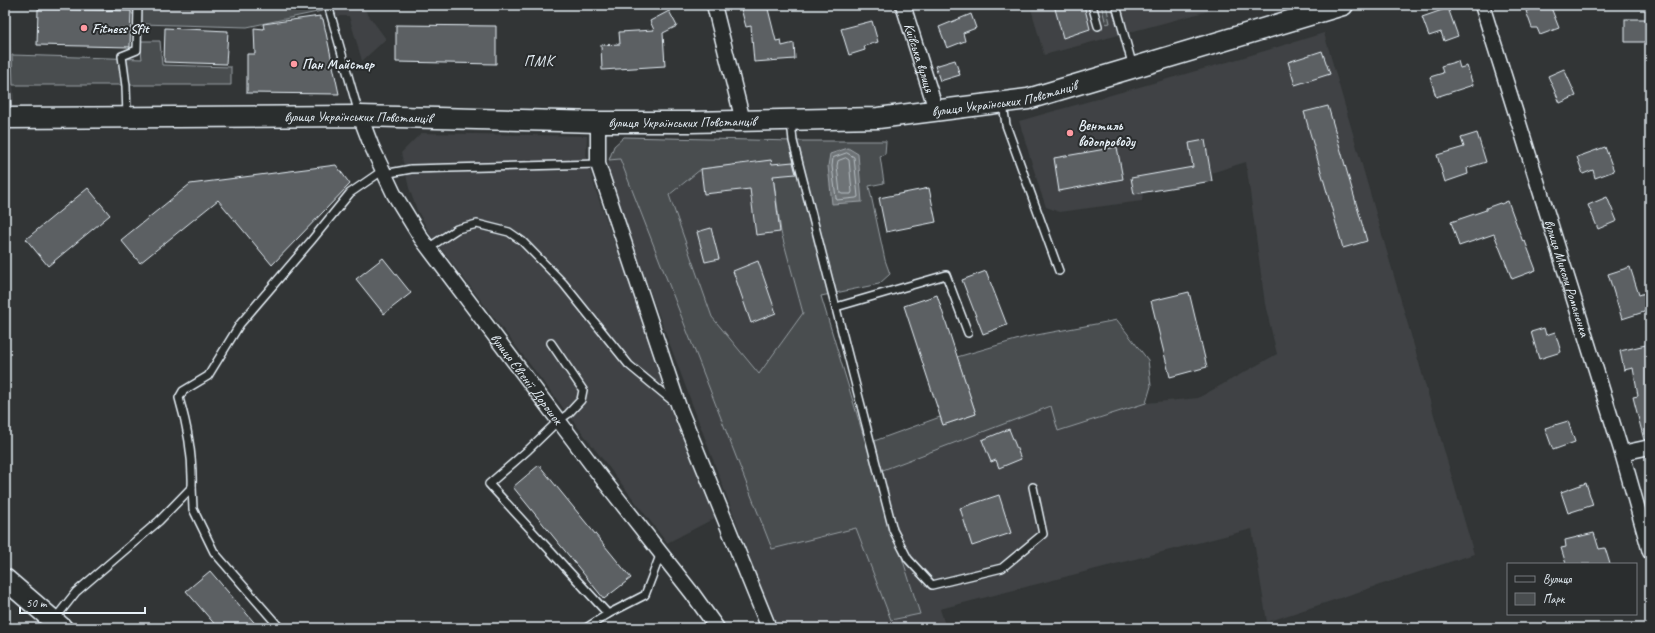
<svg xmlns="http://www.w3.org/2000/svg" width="1655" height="633" font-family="Caveat,sans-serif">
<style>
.built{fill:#3f4244}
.green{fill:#494d4f;stroke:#989fa4;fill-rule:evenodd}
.water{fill:#6e7376;stroke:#9fa5aa}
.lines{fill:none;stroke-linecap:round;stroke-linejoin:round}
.shore{stroke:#b7bfc4;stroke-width:1}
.stream{stroke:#9fa5aa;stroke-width:5}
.building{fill:#5c6063;stroke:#e8f1f8}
.lane-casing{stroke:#e8f1f8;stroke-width:10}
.street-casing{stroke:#e8f1f8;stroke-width:17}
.secondary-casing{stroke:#e8f1f8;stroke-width:23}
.lane{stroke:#2a2d2e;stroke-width:7}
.street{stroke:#2a2d2e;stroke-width:14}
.secondary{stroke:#2a2d2e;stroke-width:20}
.poi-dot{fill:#ff9aa2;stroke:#2a2d2e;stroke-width:1.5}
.labels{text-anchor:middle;stroke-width:4;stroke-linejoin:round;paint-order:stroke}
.poi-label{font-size:14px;font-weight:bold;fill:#e8f1f8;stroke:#2a2d2e;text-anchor:start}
.street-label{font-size:14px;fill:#e8f1f8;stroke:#2a2d2e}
.neighbourhood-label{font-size:15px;letter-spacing:1px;fill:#e8f1f8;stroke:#2a2d2e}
</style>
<rect width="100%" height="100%" fill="#323536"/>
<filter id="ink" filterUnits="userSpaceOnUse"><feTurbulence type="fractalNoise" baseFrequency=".025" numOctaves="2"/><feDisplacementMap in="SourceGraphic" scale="8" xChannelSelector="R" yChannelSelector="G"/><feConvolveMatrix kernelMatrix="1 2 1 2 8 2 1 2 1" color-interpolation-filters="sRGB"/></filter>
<g filter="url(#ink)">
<g class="built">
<path d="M5,5h4l5,96 -9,-1z"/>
<path d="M332,5h29l25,34 -24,22 -13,-45h-14z"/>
<path d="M1030,5h185l1,4 -172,46z"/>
<path d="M1324,33l150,521 -207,68 -15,-93 -312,80 6,19h-170l-170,-454 3,-14 11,-1 152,390 84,-22 35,93 29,-7 -45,-140 176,-67 7,25 88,-28 52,-5 79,-44 -12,-50 -19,-142 -35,11 1,8 -69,11 -1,9 -83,11 -13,-5 -6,-17 -21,-69 212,-60z"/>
<path d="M421,133l166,3 -1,22 11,36 118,324 -48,25 -235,-306 -15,-27 -8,-22 -8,-35z"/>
<path d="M771,160l10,72 22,82 -44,60 -47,-57 -43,-122 32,-26z"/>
</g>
<g class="green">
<path d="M62,5h259l1,6 -75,16 -106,-3 -11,-13z"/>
<path d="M1101,5h5l4,18 -4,1z"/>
<path d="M140,41h20l2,24 69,2v18h-218l-1,-30 130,4z"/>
<path d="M624,137l169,4h93l-1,13 -5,2 4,27 -15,3 16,74 5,14 -11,10 -58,12 45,148 74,-27 3,8 33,-11 -19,-57 69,-20 91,-17 31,40 3,26 -5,17 -88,28 -7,-25 -176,67 45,141 -29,6 -35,-92 -84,21 -152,-390 -11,1 5,-14zM771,161l10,71 22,81 -44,61 -47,-57 -43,-122 32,-26z"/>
</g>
<path class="water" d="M848,148l10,6 4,48 -30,2 -4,-38 2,-12z"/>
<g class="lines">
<g class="shore">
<path d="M847,153l7,4 4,40 -2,1 -19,2 -1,-2 -4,-32 1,-8z"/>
<path d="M846,158l3,2 3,32 -1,2h-9l-2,-1 -3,-27 1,-5z"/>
</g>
<path class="stream" d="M5,624l4,4"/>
</g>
<g class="building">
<path d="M740,5h27l9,36 5,-1 1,6 12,-3 1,16 -41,3 -3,-36 -5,1z"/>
<path d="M1054,5h30l6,24 -27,9z"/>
<path d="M1542,5h8l9,23 -19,7 -3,-7h-5l-6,-17z"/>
<path d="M1448,8l10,28 -14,5 -3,-9 -12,4 -7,-19z"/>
<path d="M38,9l93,2 -1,36 -93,-2z"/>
<path d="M669,11l8,15 -14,7 2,33 -63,4 -1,-25 19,-1 -1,-12 35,-2 -4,-9z"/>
<path d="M971,14l5,14 -13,5 2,8 -18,7 -8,-21z"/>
<path d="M320,16v3h3l16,75 -92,-1v-39h8l-1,-26 10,1 -1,-5z"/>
<rect x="1625" y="19" width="25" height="23"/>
<path d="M872,21l6,21 -14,4 1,4 -16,5 -8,-26z"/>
<path d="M396,25l100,1v38l-100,-2z"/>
<path d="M165,28l63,3 -2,33 -62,-2z"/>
<path d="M1322,51l8,23 -35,11 -7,-23z"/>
<path d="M955,60l5,15 -20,6 -5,-15z"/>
<path d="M1458,61l2,7 7,-2 6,19 -37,12 -6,-20 13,-4 -2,-7z"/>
<path d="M1564,69l12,27 -16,7 -12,-27z"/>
<path d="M1328,106l39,135 -24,7 -39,-136z"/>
<path d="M1477,133l9,29 -19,6 1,6 -23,8 -8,-27 27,-8 -3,-9z"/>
<path d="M1205,140l7,41 -78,13 -3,-16 62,-11 -4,-24z"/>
<path d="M1117,147l6,32 -64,12 -5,-33z"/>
<path d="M1605,147l9,24 -19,7 -2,-8 -10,4 -6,-17z"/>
<path d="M771,160l1,4 21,-2 3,12 -23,2 7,56 -24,3 -6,-46 -46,5 -3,-25z"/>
<path d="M336,165l14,19 -78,81 -54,-65 -78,63 -19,-23 69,-56z"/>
<path d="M88,188l22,27 -62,51 -22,-27z"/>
<path d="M929,188l7,34 -50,10 -7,-34z"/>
<path d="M1607,197l10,24 -19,8 -10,-24z"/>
<path d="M1508,201l15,41 2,-1 11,29 -24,9 -18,-45 -35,12 -8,-24 35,-12v-2l14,-5 1,1z"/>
<path d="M711,228l8,31 -14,3 -8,-30z"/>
<path d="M383,258l28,35 -27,21 -28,-35z"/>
<path d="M758,261l18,52 -25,10 -18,-52z"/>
<path d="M1630,267l9,28 6,-2 5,17 -28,9 -14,-45z"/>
<path d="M986,271l21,54 -24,9 -21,-54z"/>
<path d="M1189,292l18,75 -37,10 -19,-76z"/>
<path d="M937,295l39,119 -33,11 -39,-119z"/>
<path d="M1544,328l2,7 9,-3 6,20 -22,7 -8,-27z"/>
<path d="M1650,344v95l-6,1 -11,-43 5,-1 -5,-28 -9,2 -4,-19z"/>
<path d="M1568,421l7,21 -22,8 -8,-22z"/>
<path d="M1009,429l12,30 -22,9 -3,-8 -5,2 -9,-22z"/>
<path d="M539,465l92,113 -27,21 -91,-112z"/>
<path d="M1586,483l7,22 -25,8 -7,-21z"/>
<path d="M999,495l12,38 -39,13 -12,-38z"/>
<path d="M1594,533l5,16 6,-1 5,16h-44l-5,-16 5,-1 -1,-7z"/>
<path d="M210,571l49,57h-41l-32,-37z"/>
</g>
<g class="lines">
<defs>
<g id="lane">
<path d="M328,5l31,109"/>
<path d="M1092,5l6,21"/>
<path d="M1116,5l17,62"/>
<path d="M5,63l2,55"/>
<path d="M1003,104l3,21 53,146"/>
<path d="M127,117l-1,-31 -4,-30 15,-6 1,-45"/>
<path d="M791,121l2,20 100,389 15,29 24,26 70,-17 41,-34 -10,-47"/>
<path d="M384,174l27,-5 187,-5"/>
<path d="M428,248l29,-19 20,-5 32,8 13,9 41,42 66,82 46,38"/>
<path d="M836,307l110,-32 22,58"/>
<path d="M551,343l32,47 -2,10 -13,14 -10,7 -30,29 -39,34 119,130"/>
<path d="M192,487l1,22 21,43 66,76"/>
<path d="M54,620l22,-28 83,-71 33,-34c1,-31 -4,-59 -13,-89l4,-7 25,-15 32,-52 71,-83 39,-48 32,-22"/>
<path d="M586,628l22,-14 37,-19 16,-42"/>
</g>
<g id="street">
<path d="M714,5l29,116"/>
<path id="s1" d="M903,5l33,105"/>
<path id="s2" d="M1482,5l140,448 28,99"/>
<path id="s3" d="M360,116l11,29 23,49 27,44 180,239 91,116 25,35"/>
<path d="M598,122v42l81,243 90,221"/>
<path d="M1622,453l28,-6"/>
</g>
<g id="secondary">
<path id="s4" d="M5,118l355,-2 238,6h93l187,-4 150,-19 315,-94"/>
<path d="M5,579l57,49"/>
</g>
</defs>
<use href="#lane" class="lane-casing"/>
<use href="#street" class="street-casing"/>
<use href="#secondary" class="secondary-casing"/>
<use href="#lane" class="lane"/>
<use href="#street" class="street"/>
<use href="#secondary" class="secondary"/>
</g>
</g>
<g class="poi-dot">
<circle cx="84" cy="28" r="4"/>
<circle cx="294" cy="64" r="4"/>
<circle cx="1070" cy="133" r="4"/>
</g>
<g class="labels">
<g class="poi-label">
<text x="92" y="33">Fitness Sfit</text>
<text x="302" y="69">Пан Майстер</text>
<text x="1078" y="130">Вентиль<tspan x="1078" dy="16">водопроводу</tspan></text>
</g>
<g class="street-label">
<text dy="5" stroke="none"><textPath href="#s1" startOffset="55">Київська вулиця</textPath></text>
<text dy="5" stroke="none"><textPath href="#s4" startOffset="1001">вулиця Українських Повстанців</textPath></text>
<text dy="5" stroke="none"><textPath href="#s4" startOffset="353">вулиця Українських Повстанців</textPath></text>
<text dy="5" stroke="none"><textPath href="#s4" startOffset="677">вулиця Українських Повстанців</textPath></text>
<text dy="5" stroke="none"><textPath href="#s2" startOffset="286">вулиця Миколи Романенка</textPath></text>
<text dy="5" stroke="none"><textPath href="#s3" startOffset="313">вулиця Євгенії Дорошок</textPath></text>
</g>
<g class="neighbourhood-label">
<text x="539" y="66">ПМК</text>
</g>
</g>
<rect width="1655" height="633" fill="none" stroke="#2a2d2e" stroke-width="20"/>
<rect x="10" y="10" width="1635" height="613" fill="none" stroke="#e8f1f8" stroke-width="1.5" filter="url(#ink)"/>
<rect x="1507" y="563" width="130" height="52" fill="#2a2d2e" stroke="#767b7f"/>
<rect x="1515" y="576" width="20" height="6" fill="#2a2d2e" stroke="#767b7f"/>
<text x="1543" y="583" font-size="12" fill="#e8f1f8">Вулиця</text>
<rect x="1515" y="593" width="20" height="12" fill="#494d4f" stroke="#767b7f"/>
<text x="1543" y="603" font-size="12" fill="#e8f1f8">Парк</text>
<path d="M20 607v6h125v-6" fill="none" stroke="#e8f1f8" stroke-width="2"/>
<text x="26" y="607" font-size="12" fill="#e8f1f8" stroke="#2a2d2e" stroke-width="3" paint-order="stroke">50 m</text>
</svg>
